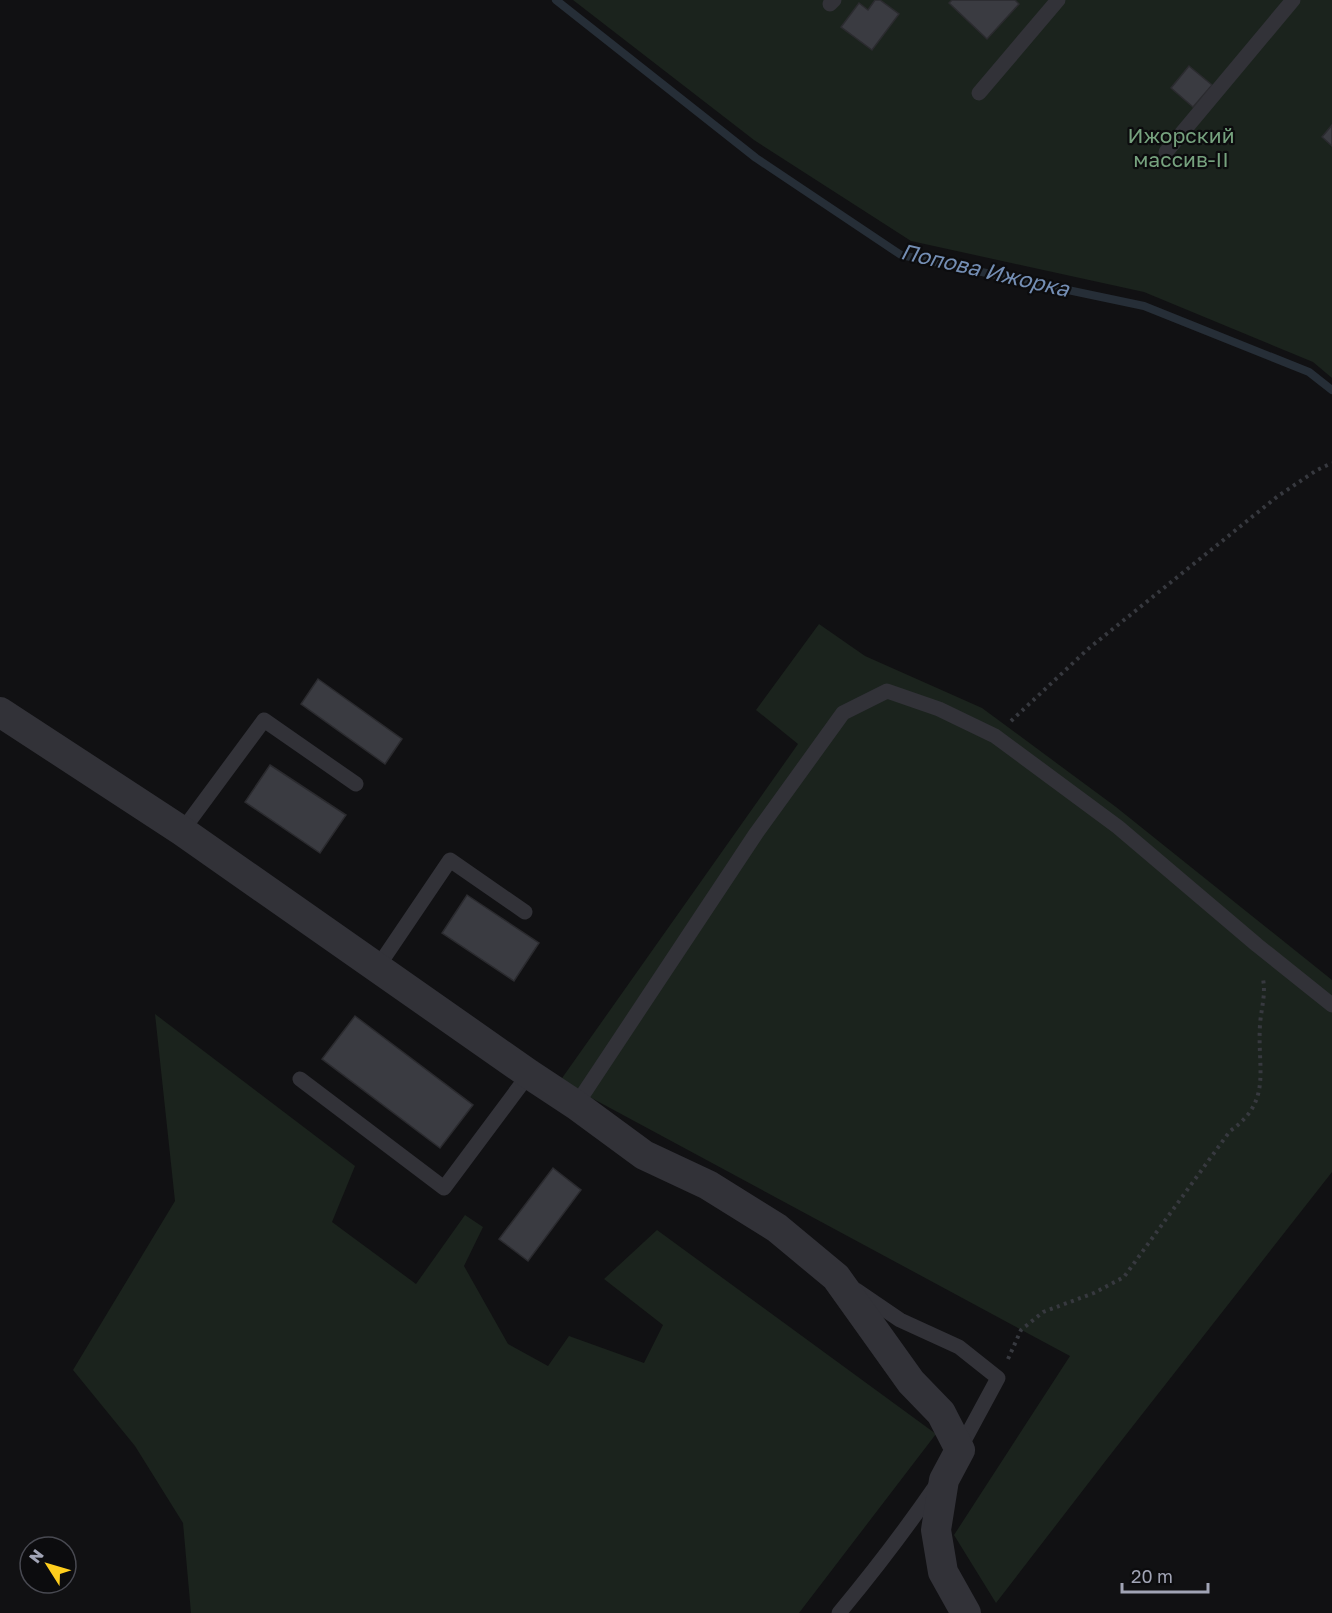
<svg xmlns="http://www.w3.org/2000/svg" width="1332" height="1613" font-family="'Golos Text',sans-serif">
<style>
.green{fill:#1b231d}
.lines{fill:none;stroke-linecap:round;stroke-linejoin:round}
.stream{stroke:#262e37;stroke-width:8}
.building{fill:#3a3b41;stroke:#2b2b2f;stroke-width:1.5}
.path{stroke:#37393f;stroke-width:4;stroke-dasharray:3 4.5;stroke-linecap:butt}
.service{stroke:#323238;stroke-width:15}
.minor{stroke:#323238;stroke-width:30}
.labels{text-anchor:middle;stroke-width:4.5;stroke-linejoin:round;paint-order:stroke}
.park-label{font-size:21px;fill:#76a27e;stroke:#0c0c0e}
.water-label{font-size:22px;font-style:italic;fill:#748eb4;stroke:#0c0c0e}
</style>
<rect width="100%" height="100%" fill="#111113"/>
<g class="green">
<path d="M573,0h759v378l-19,-16 -169,-70 -233,-51 -157,-101z"/>
<path d="M819,624l46,32 117,52 134,99 216,173v192l-225,287 -111,144 -42,-68 116,-179 -510,-275 238,-337 -42,-34z"/>
<path d="M155,1014l200,152 -23,56 84,62 49,-69 18,12 -19,39 44,78 40,22 21,-30 75,27 19,-38 -59,-46 53,-49 279,204 -137,179h-608l-8,-90 -48,-77 -62,-76 102,-169z"/>
</g>
<g class="lines">
<path class="stream" d="M556,0l200,158 145,97 243,51 165,66 23,18"/>
</g>
<g class="building">
<path d="M875,0h5l19,14 -27,36 -31,-23 18,-24 9,7z"/>
<path d="M952,0h63l4,4 -32,35 -38,-36z"/>
<path d="M1189,66l23,19 -19,22 -22,-19z"/>
<path d="M1332,125v21l-10,-9z"/>
<path d="M318,679l84,60 -17,25 -84,-60z"/>
<path d="M270,765l76,50 -26,38 -75,-51z"/>
<path d="M467,895l72,48 -25,38 -72,-48z"/>
<path d="M355,1016l118,89 -33,43 -118,-89z"/>
<path d="M553,1168l28,22 -53,71 -29,-22z"/>
</g>
<g class="lines">
<g class="path">
<path d="M1011,721l77,-72 190,-153 39,-26 15,-7"/>
<path d="M1008,1359l13,-29 22,-18 51,-19 30,-16 106,-146c43,-30 27,-62 30,-106 1,-16 6,-30 3,-46"/>
</g>
<g class="service">
<path d="M830,4l4,-4"/>
<path d="M979,93l79,-93"/>
<path d="M1166,152l127,-152"/>
<path d="M182,831l82,-111 92,64"/>
<path d="M377,968l73,-108 75,52"/>
<path d="M300,1079l144,109 85,-114"/>
<path d="M576,1105l179,-270 88,-122 44,-22 52,18 56,27 123,91 139,118 75,60"/>
<path d="M856,1290l44,30 59,27 39,31 -40,74"/>
<path d="M839,1613c35,-42 67,-84 98,-129"/>
</g>
<path class="minor" d="M0,712l182,119 347,243 47,31 68,50 64,30 69,43 59,49 75,105 30,31 19,37 -16,30 -8,50 7,42 23,41"/>
</g>
<g class="labels">
<g class="park-label">
<text x="1181" y="143">Ижорский<tspan x="1181" dy="24">массив-II</tspan></text>
</g>
<g class="water-label">
<text transform="translate(985 270) rotate(13)" y="8">Попова Ижорка</text>
</g>
</g>
<g transform="translate(48 1565) rotate(307)"><circle r="28" fill="#0c0c0e" stroke="#484951" stroke-width="1.5"/>
<path d="M0-4.5L10 22L0 15L-10 22Z" fill="#ffce1d"/>
<text y="-9" font-size="16" font-weight="bold" text-anchor="middle" fill="#a1a4b5">N</text>
</g>
<path d="M1122 1583v9h86v-9" fill="none" stroke="#a1a4b5" stroke-width="3"/>
<text x="1131" y="1583" font-size="18" fill="#a1a4b5" stroke="#0c0c0e" stroke-width="4.5" paint-order="stroke">20 m</text>
</svg>
